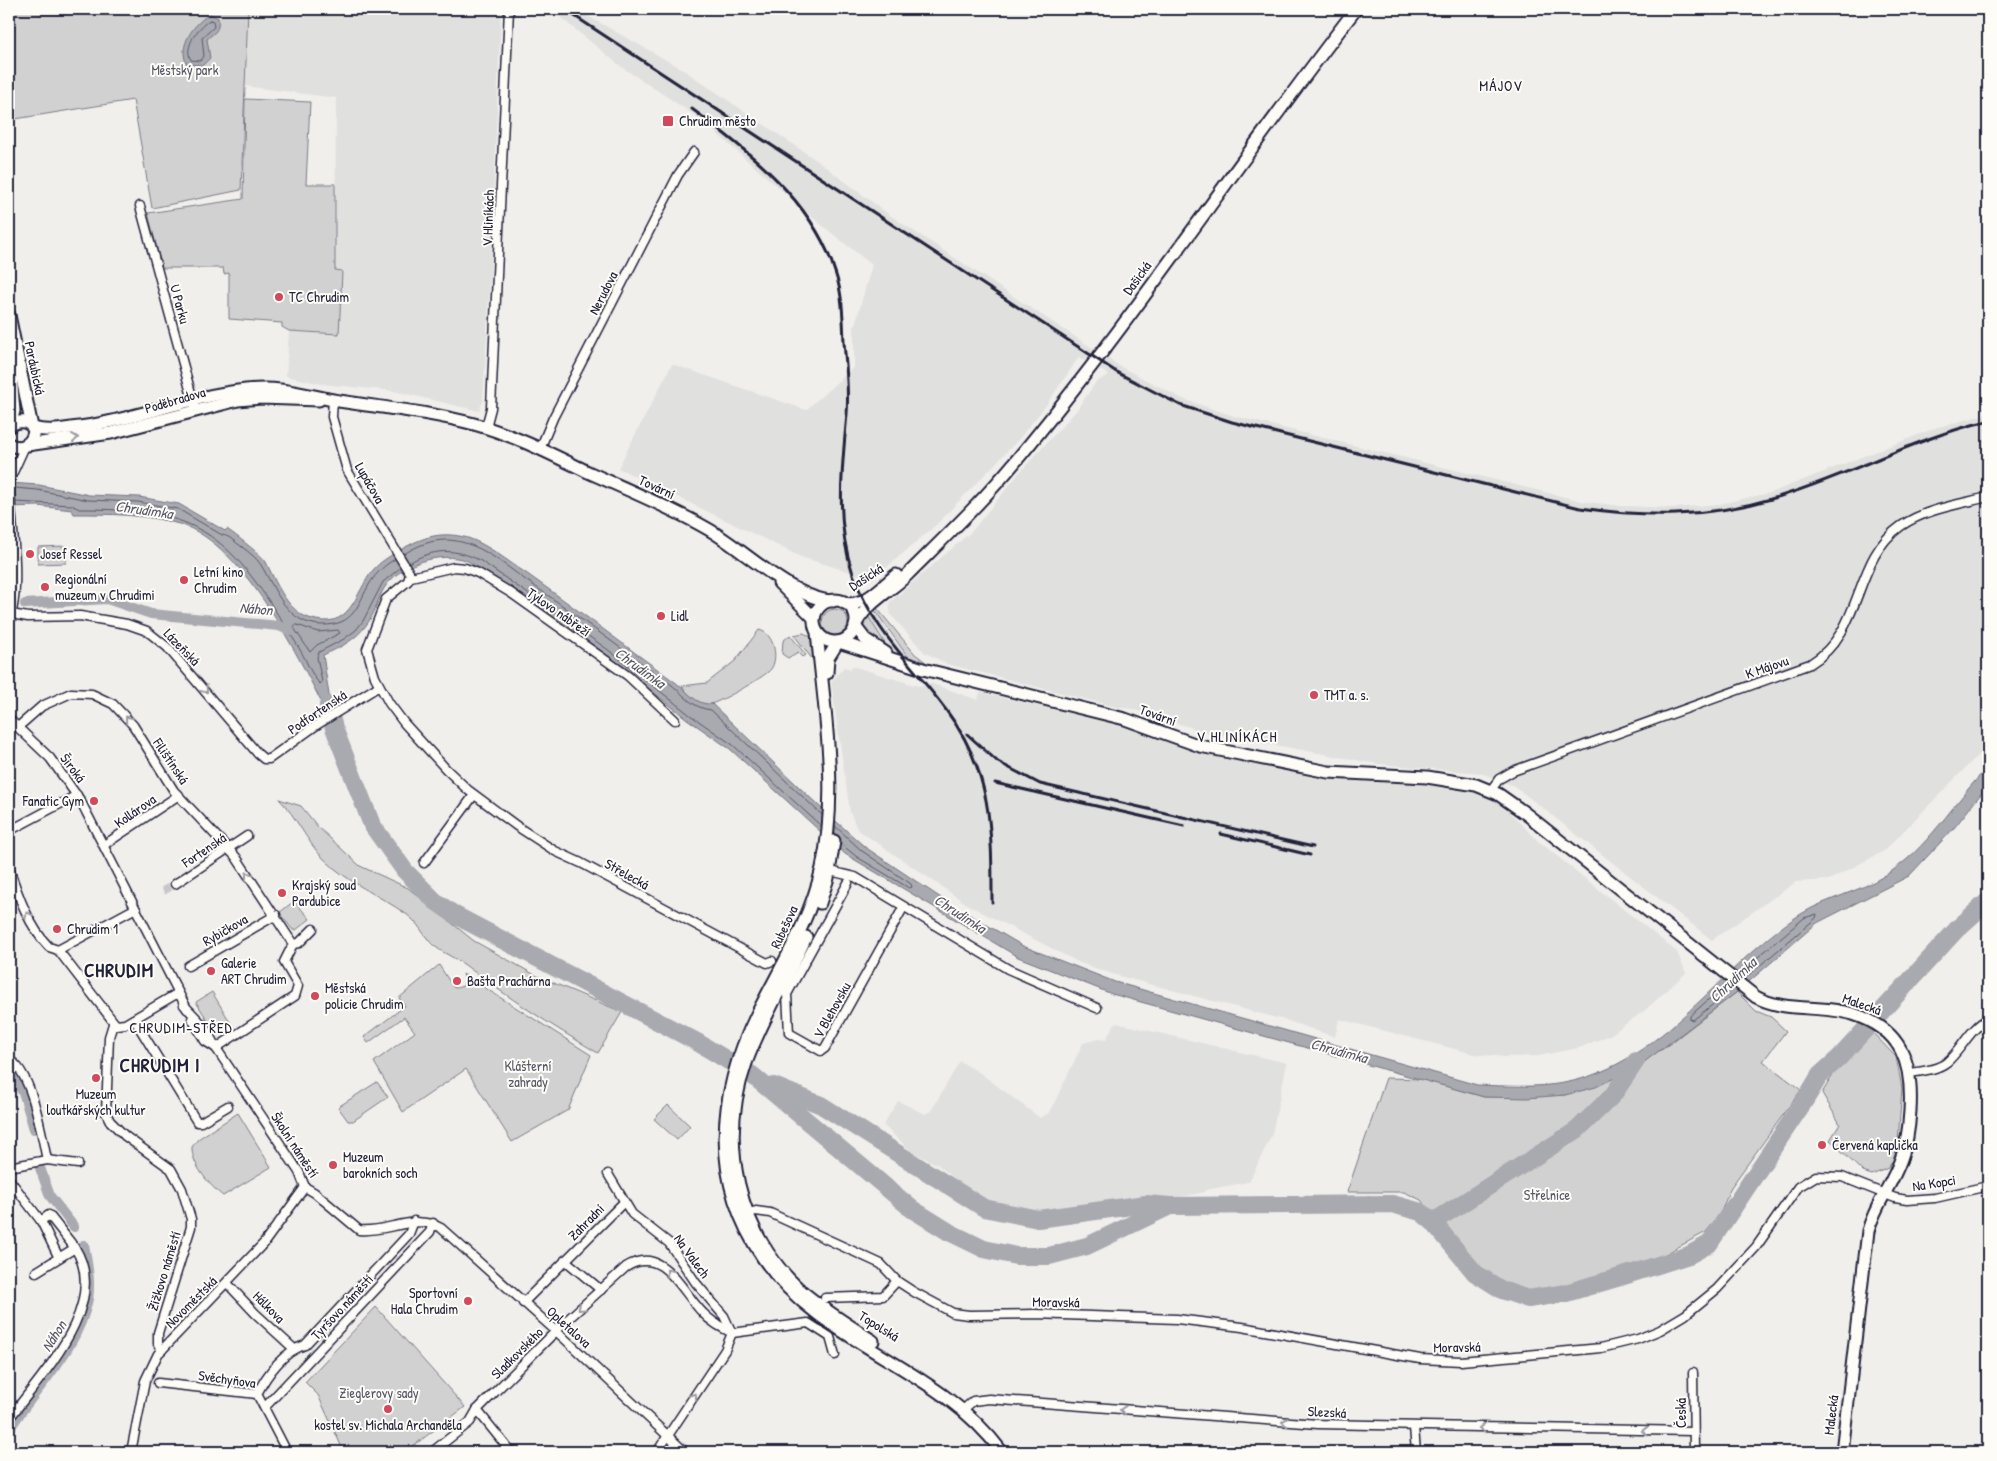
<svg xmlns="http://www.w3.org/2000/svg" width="1997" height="1461" font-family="'Patrick Hand',sans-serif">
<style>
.built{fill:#e0e0df}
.green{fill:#d2d1d1;stroke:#7a7a86}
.water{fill:#a9a9b0;stroke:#737381}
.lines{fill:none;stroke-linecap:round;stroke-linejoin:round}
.shore{stroke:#58586a;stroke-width:1}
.canal{stroke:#a9a9b0;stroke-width:10}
.river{stroke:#a9a9b0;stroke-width:18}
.street-tunnel{stroke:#c7c6c9;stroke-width:8;stroke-dasharray:8 4;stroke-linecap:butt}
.street-casing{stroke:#22223b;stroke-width:11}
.secondary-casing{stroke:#22223b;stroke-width:15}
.street{stroke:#fdfcf7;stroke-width:8}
.secondary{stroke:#fdfcf7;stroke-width:11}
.rail{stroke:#22223b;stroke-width:3}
.oneway{stroke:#9a9aa2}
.poi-dot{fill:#d1495b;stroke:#fdfcf7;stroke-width:2}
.labels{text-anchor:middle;stroke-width:4;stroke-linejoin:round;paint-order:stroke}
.park-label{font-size:14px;fill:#575768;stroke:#fdfcf7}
.poi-label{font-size:14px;fill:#22223b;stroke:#fdfcf7;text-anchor:start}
.street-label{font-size:14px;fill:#22223b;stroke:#fdfcf7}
.neighbourhood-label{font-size:15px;letter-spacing:1px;fill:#22223b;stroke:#fdfcf7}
.water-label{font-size:15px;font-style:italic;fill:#58586a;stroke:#fdfcf7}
.district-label{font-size:19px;font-weight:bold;letter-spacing:1px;fill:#22223b;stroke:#fdfcf7}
</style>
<rect width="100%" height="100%" fill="#f0efec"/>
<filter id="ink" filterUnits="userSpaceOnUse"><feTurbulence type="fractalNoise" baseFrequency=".02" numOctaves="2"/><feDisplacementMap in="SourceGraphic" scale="10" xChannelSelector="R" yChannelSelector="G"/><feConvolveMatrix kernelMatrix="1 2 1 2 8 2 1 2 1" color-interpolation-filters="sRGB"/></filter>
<g filter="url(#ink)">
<g class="built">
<path d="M248,9h253l-11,272 -7,120 -4,10 -85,-20 -72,-7 -36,-8 3,-45 50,3 3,-63 -7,-1 1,-172 -91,-12z"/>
<path d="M550,9h25l104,58 140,95 72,54 230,151 62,32 51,17 347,85 40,5 55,2 43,-4 51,-11 168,-66 50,-13v331l-104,106 -55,29 -33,2 -84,58 -198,-154 -33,-13 -103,-9 -169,-31 -77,-24 -16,-2 -169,-43 -23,-12 -33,-37 -2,-12 83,-72 48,-59 56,-61 20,-29 13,-7 -30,-18 -32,47 -29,36 -82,85 -63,54 -72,-22 -183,-89 54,-104 134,46 48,-43v-39l18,-63 -53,-42 -120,-105 -76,-50z"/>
<path d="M874,609l16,26 18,22 -19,-7 -21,-34z"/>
<path d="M852,666l66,20 12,-3 48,17 2,-8 348,83 116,8 32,8 22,10 39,39 140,112 9,21 -42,38 -34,24 -31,13 -21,4 -19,4 -34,1 -31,-3 -135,-35 -4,18 -47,-16 -169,-45 -39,-13 -110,-57 -113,-77 -7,-17 -19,-130 13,-15 7,2z"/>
<path d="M1117,1023l170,40 -15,71 -23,48 -44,8 -1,2 -85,19 -59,4 -31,-3 -48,-14 -13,-8 -31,-26 -24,-11 -30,-28 15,-24 27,13 6,-3 29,-50 20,12 60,45 10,-6 33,-69 16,-4 7,1 8,-16z"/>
</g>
<g class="green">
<path d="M9,9h239l-7,181 -89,18 -19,-108 -124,20z"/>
<path d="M245,99l65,3 -4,82h29v86l7,1 -3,63 -50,-3 -7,-4v-4l-53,-4v-46l-5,1 -1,-6h-61l-14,-55 95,-14z"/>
<path d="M66,546v17l-28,1v-17z"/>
<path d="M876,607l39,47 16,12 -23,-9 -34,-48z"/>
<circle cx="835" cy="622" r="13"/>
<path d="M868,616l21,34 -20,-13 -6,-9z"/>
<path d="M759,630c15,3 20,28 12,39 -6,8 -57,37 -65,36 -11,-2 -18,-11 -24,-19l25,-3 28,-22z"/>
<path d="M803,633c14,4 12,19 13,31l-22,-29z"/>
<path d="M790,635l16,20 -3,2 -5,-5 -10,6 -6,-4 1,-13z"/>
<path d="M279,799l22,7 17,21 42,39 48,22 66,53 61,34 87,37 -24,41c-46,-27 -91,-56 -133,-88 -9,-7 -23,-12 -32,-20 -10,-10 -15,-23 -27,-31 -27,-19 -58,-31 -82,-55 -18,-18 -27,-42 -45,-60z"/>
<path d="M294,901l16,18 -14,11h-3l-14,-17z"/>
<path d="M439,965l14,22 4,1 6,-2 2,-6 -2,-6 128,81 -23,55 -56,32 -46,-73 -63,43 -29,-50 41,-30 -11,-15 -36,26 -4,-6 41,-31 -6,-8z"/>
<path d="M212,992l20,33 -15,10 -21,-33z"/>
<path d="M1737,992l19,19 15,6 15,14 -23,30 38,29 -70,97 -11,27 -14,18 -50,27 -103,36 -38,1 -22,-14 -59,-68 -1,1 -12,-15 -17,-8h-57l39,-114 35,1 63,18 81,-2 98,-46z"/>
<path d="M1869,1029l27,28 6,31 -5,66 -9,14 -16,7 -9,-3 -33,-32 10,-16 -18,-31 20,-33z"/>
<path d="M377,1082l11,15 -35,24h-5l-10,-14z"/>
<path d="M668,1105l22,21 -13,14 -23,-21z"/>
<path d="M238,1113l33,54 -48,29c-13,-10 -32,-32 -31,-49l6,-8z"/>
<path d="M376,1307l89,100 -60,45h-61l-26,-57 -13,-13z"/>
</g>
<g class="water">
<path d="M210,14l8,4c2,13 -3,14 -11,21l3,19 -7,7 -16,-1c-10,-18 7,-41 23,-50z"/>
<path d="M9,483l30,2 50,10 50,2 40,7 46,27 2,-2c6,4 36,27 39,33 9,18 21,49 43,56 42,14 45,-24 64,-48 7,-8 15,-13 24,-18 23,-14 42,-22 71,-14 21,7 39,23 58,35 50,35 99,73 149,109 13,9 20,23 37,22l107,102 46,41 79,53 79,46 92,36 362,103c28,1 58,3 87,-2 100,-19 156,-118 237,-169 26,-16 58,-22 83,-38 44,-26 69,-74 104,-109v18l-34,43 -45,48 -92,47 -80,69 -98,74 -43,21 -31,8 -38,3 -43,-1 -372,-103 -94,-37 -173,-103 -115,-105 -43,-30 -83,-66 -136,-92c-29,-11 -72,4 -86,31 -5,10 -8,23 -15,32 -10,15 -27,24 -44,31l11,73c-29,-59 -88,-185 -155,-204 -34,-10 -70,-10 -105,-10l-2,-4 -34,-4 -29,1z"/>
</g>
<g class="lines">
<g class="shore">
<path d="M210,20l3,1 1,6 -12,11 2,18 -4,5 -9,-1c-8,-13 7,-33 19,-40z"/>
<path d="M14,488l24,2 50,10 50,2 40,7 44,26c7,1 11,5 16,9 7,5 19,14 23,21 15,25 26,60 62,60 32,0 34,-20 47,-42 7,-11 15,-18 25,-24"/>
<path d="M15,502l57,3 7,4c111,0 145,18 204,114 5,8 11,16 16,25 7,11 12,27 21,36l2,-2 -5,-25 2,-5 25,-13 12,-9 7,-9 20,-39 17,-14"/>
<path d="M404,554c19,-12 38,-18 61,-11 21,6 40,22 58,35 49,33 96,70 145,104 15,11 23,26 43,28l111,105"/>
<path d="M409,563c24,-15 47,-15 72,-2l126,88 83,66 43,30 88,81"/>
<path d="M297,625l21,7 20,-2 2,3 -23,12 -7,7 -16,-24z"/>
<path d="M835,826l27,25 49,33 1,3 -3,1 -52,-31 -16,-13"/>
<path d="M1738,974l66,-56 13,-4 -1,4 -72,61"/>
<path d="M1727,983l-37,33v3l3,1 41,-32"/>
</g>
<g class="canal">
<path d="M25,604l82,-5 44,15 128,12 11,5"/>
<path d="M9,1067l15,28 10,34"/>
<path d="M39,1165l11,31 24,31"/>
<path d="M9,1430c26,-42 69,-80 79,-131 3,-18 -1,-37 -4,-54"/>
</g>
<g class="river">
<path d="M328,705l6,23 38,97 33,46 30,30 20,14 242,127 55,33 160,134 37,23 35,17 32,7h33l38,-10 83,-40 222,-2 29,8 12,10 42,51 27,17 26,9 38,-6 64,-19 59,-19 20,-11 96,-144 15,-25 19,-17 118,-129 31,-28"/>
<path d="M774,1086l47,19 163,103 54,11 108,-15 24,2"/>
<path d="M1433,1222l144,-92 36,-35 23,-34"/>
</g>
<path class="street-tunnel" d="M163,891l12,-7"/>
<defs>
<g id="street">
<path d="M140,206l54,198"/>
<path d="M333,400l-1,17 15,53 63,104 -2,7 -22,18 -19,50 8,28 14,26 15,20 42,46 22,21 50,37 37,24 26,12 186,100 5,-2"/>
<path d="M486,427l5,-19 18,-399"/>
<path d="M540,449l13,-31 125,-243 16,-23"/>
<path d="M9,481l16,-35"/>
<path d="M9,484c2,34 13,106 0,136"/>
<path d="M411,577l43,-10 11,1 13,5 33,20 117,83 47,44"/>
<path d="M11,614l17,3 52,-1 47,8 20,7 20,16 91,107 6,5h5l49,-35 61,-38"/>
<path d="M9,719l41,39 30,42 107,209"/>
<path d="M18,727l24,-21 29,-13 21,1 21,10 20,21 41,66 62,66 57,87"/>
<path d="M1491,790l8,-11 14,-8 297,-107c55,-33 42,-104 91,-138 24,-17 59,-22 87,-29"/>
<path d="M9,831l68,-36"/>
<path d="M104,845l75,-50"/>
<path d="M424,863l50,-68"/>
<path d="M9,868c9,27 20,59 40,79l9,3"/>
<path d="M826,870l29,7 153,92 89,39"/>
<path d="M848,883l-61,111 2,39 32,18 4,-3 78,-140"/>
<path d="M175,884l72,-48"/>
<path d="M293,944l6,-1 14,-14"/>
<path d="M58,950l58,75 9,-1 53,-31"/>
<path d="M58,950l76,-41"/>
<path d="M188,966l88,-51"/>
<path d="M184,1005l21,22 11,21 83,124 6,15 10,6 44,37c29,3 54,-17 82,-2l126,113 118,111"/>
<path d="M134,1019l63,103h4l27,-16"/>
<path d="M192,1019l13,22 11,7"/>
<path d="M113,1024l-4,13 -3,76 4,8 15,15 46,33 11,20 9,30v8l-33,106v11l4,6"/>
<path d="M216,1048l79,-52 3,-10 -14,-24 9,-18"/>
<path d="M9,1060c23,10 33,77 38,100"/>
<path d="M1910,1073c12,-2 27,-3 37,-11 15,-13 23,-34 41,-43"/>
<path d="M9,1167l38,-7 31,4"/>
<path d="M608,1174l24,40 37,29 27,40 28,33 8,17 76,-10 22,14 5,18"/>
<path d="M9,1179l32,42"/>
<path d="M745,1214l11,-3 14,2 111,51 16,17 17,11 39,21 16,2 66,-1 142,5 65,8 178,32 41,2 140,-13 37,-9 22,-9 25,-15 32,-26 39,-42 42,-60 18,-11 26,1 53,21 12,2 28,-2 53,-12"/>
<path d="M565,1260l36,30"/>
<path d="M36,1272l39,-24 -26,-33 -8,6 18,37"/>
<path d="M227,1283l28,30 38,35"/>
<path d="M825,1298l58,-2 14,-15"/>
<path d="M523,1303l101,-101"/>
<path d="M1693,1373l1,79"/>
<path d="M158,1383l99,11 30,58"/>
<path d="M257,1394c10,-20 27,-43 48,-49l104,-111 5,-13"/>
<path d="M266,1406l164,-174 3,-9"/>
<path d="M964,1409l9,-8 16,-2 329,25 375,7"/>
<path d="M477,1410l34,42"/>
<path d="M9,1419c31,-43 102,-114 66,-171"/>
<path d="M1414,1427l2,25"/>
<path d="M131,1452l14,-71 13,-27 106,-111 41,-56"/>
<path d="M432,1452l38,-30 7,-12 89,-89 60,-54c37,-23 55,24 77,46 8,9 18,14 29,20l-7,17 -68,102"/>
</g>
<g id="secondary">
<path d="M9,315l23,112"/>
<path d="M9,352l5,59 -4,14"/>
<path d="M9,427c8,-8 20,-7 25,3 -1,14 -13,21 -25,14"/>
<path d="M33,428c13,4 25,2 38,0 60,-6 116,-32 175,-38 37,-4 59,5 93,11 45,7 91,11 135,23 40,11 77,30 114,48 40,18 82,35 120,57 34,19 86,71 125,72"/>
<path d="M27,445l84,-12 127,-33 23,-2 58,2"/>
<path d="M779,583l35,35"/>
<circle cx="835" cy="621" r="21"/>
<path d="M844,603c20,5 38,-17 52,-28"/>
<path d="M856,624c9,-20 36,-34 51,-49 37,-37 75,-73 108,-113 121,-145 225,-304 341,-453"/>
<path d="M855,626l10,13 21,14"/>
<path d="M817,632c7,77 22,160 5,236 -12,53 -41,98 -65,146 -40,81 -47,166 6,244 60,88 175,107 239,194"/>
<path d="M839,642l84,27 202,50 75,27 128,26 99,5 49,8 22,9 27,19 231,184c30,16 65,7 97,17 49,15 60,49 57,97 -1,17 -3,33 -9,48 -9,26 -26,46 -33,72l-26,221"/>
<path d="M827,673l1,-15 10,-16"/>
<path d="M820,903l8,-25 6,-37"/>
<path d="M806,937c-19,42 -44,82 -60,126 -28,79 -9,168 53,226 23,20 49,36 74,52"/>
</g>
</defs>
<use href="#street" class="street-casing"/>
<use href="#secondary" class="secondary-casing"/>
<use href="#street" class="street"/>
<use href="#secondary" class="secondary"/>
<g class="rail">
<path d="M564,9l554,364 62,32 52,17 348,86c64,9 128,10 191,-9 74,-21 142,-61 217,-78"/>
<path d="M692,109c58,43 123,94 144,166 7,21 7,46 8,67 2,24 5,48 3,72 -5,55 -12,107 6,160 21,59 58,88 93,136 46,61 46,119 46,192"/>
<path d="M967,734l31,28 42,22 273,63"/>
<path d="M995,783l189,43"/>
<path d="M1221,834l89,21"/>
</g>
</g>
<defs><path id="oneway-chevron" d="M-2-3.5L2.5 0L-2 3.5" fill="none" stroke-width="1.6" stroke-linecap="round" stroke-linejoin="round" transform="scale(1.25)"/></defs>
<g class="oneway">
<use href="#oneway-chevron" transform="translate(75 438) rotate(-7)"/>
<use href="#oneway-chevron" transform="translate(205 690) rotate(49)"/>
<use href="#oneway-chevron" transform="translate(128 719) rotate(-129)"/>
<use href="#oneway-chevron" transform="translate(248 875) rotate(-124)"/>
<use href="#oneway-chevron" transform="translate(28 915) rotate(-118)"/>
<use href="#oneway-chevron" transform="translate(669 1272) rotate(-130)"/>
<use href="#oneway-chevron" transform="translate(581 1308) rotate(138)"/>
<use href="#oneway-chevron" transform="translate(694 1396) rotate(-57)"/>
<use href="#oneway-chevron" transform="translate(1123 1410) rotate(-176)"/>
<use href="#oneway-chevron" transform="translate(1285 1422) rotate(-176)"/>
<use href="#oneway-chevron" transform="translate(1482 1428) rotate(-179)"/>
<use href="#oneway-chevron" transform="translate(1645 1431) rotate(-179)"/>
</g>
</g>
<g class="poi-dot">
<rect x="662" y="115" width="12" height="12" rx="2.5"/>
<circle cx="279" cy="297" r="5"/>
<circle cx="30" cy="554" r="5"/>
<circle cx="184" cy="580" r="5"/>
<circle cx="45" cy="587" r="5"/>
<circle cx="661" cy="616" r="5"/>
<circle cx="1314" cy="695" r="5"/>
<circle cx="94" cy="801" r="5"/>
<circle cx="282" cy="893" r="5"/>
<circle cx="57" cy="929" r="5"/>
<circle cx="211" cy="971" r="5"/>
<circle cx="457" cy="981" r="5"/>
<circle cx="315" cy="996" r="5"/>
<circle cx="96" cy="1078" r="5"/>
<circle cx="1822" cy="1145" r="5"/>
<circle cx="333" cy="1165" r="5"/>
<circle cx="468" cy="1301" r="5"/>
<circle cx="388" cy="1409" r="5"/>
</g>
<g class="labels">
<g class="park-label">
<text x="185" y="75">Městský park</text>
<text x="528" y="1071">Klášterní<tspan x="528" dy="16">zahrady</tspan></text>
<text x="1547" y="1200">Střelnice</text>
<text x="379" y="1398">Zieglerovy sady</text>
</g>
<g class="poi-label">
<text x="679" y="126">Chrudim město</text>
<text x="289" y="302">TC Chrudim</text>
<text x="40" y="559">Josef Ressel</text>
<text x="194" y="577">Letní kino<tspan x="194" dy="16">Chrudim</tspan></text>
<text x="55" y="584">Regionální<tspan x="55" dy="16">muzeum v Chrudimi</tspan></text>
<text x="671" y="621">Lidl</text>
<text x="1324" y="700">TMT a. s.</text>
<text x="84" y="806" text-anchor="end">Fanatic Gym</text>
<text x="292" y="890">Krajský soud<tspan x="292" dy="16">Pardubice</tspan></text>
<text x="67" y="934">Chrudim 1</text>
<text x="221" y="968">Galerie<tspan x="221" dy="16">ART Chrudim</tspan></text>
<text x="467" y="986">Bašta Prachárna</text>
<text x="325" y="993">Městská<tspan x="325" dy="16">policie Chrudim</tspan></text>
<text x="96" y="1099" text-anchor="middle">Muzeum<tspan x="96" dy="16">loutkářských kultur</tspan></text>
<text x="1832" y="1150">Červená kaplička</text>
<text x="343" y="1162">Muzeum<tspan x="343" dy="16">barokních soch</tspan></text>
<text x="458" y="1298" text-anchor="end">Sportovní<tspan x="458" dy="16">Hala Chrudim</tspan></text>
<text x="388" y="1430" text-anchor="middle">kostel sv. Michala Archanděla</text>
</g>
<g class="street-label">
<text transform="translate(488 218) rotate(-88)" y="5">V Hliníkách</text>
<text transform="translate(1137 278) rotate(-54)" y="5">Dašická</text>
<text transform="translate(603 293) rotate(-63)" y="5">Nerudova</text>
<text transform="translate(180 304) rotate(75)" y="5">U Parku</text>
<text transform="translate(35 368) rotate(78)" y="5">Pardubická</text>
<text transform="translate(175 400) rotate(-16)" y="5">Poděbradova</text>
<text transform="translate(370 483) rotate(60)" y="5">Lupáčova</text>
<text transform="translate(657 487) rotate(25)" y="5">Tovární</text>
<text transform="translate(866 577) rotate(-33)" y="5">Dašická</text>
<text transform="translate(559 612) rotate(35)" y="5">Tylovo nábřeží</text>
<text transform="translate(182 647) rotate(46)" y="5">Lázeňská</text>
<text transform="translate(1767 667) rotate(-19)" y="5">K Májovu</text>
<text transform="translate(317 712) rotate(-34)" y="5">Podfortenská</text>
<text transform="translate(1158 715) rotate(20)" y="5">Tovární</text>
<text transform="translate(171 761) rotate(56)" y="5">Filištínská</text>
<text transform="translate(73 768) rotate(53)" y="5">Široká</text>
<text transform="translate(135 811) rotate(-35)" y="5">Kollárova</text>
<text transform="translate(204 850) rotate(-34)" y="5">Fortenská</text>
<text transform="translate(627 874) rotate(29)" y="5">Střelecká</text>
<text transform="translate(784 927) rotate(-65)" y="5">Rubešova</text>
<text transform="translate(225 930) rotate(-30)" y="5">Rybičkova</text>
<text transform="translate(1862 1004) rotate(19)" y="5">Malecká</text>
<text transform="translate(832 1010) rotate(-61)" y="5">V Blehovsku</text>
<text transform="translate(295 1145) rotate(57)" y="5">Školní náměstí</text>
<text transform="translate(1934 1183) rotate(-9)" y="5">Na Kopci</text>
<text transform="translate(586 1222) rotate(-45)" y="5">Zahradní</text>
<text transform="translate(692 1256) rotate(54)" y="5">Na Valech</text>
<text transform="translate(164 1271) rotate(-73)" y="5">Žižkovo náměstí</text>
<text transform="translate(191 1302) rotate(-45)" y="5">Novoměstská</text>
<text transform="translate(1056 1302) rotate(1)" y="5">Moravská</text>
<text transform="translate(269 1307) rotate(45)" y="5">Hálkova</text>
<text transform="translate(342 1307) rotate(-47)" y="5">Tyršovo náměstí</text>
<text transform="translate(879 1326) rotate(32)" y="5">Topolská</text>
<text transform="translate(569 1327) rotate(42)" y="5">Opletalova</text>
<text transform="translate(1457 1347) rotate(-1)" y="5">Moravská</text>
<text transform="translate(517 1353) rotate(-45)" y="5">Sladkovského</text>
<text transform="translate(227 1379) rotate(8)" y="5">Svěchyňova</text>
<text transform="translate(1327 1412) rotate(3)" y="5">Slezská</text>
<text transform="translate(1681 1413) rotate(-90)" y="5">Česká</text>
<text transform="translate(1831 1415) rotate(-83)" y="5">Malecká</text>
</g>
<g class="neighbourhood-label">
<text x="1501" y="91">MÁJOV</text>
<text x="1237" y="742">V HLINÍKÁCH</text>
<text x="181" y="1033">CHRUDIM-STŘED</text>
</g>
<g class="water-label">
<text transform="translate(144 510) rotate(8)" y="5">Chrudimka</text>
<text transform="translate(256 609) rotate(5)" y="5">Náhon</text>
<text transform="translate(640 668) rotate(36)" y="5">Chrudimka</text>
<text transform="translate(960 914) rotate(33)" y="5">Chrudimka</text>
<text transform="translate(1733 980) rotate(-43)" y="5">Chrudimka</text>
<text transform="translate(1339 1051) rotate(15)" y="5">Chrudimka</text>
<text transform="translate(54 1336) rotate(-58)" y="5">Náhon</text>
</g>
<g class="district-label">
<text x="119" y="977">CHRUDIM</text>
<text x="160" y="1072">CHRUDIM I</text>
</g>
</g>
<rect width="1997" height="1461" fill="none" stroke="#fdfcf7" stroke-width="30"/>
<rect x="15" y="15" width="1967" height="1431" fill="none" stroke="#22223b" stroke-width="2" filter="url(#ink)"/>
</svg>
